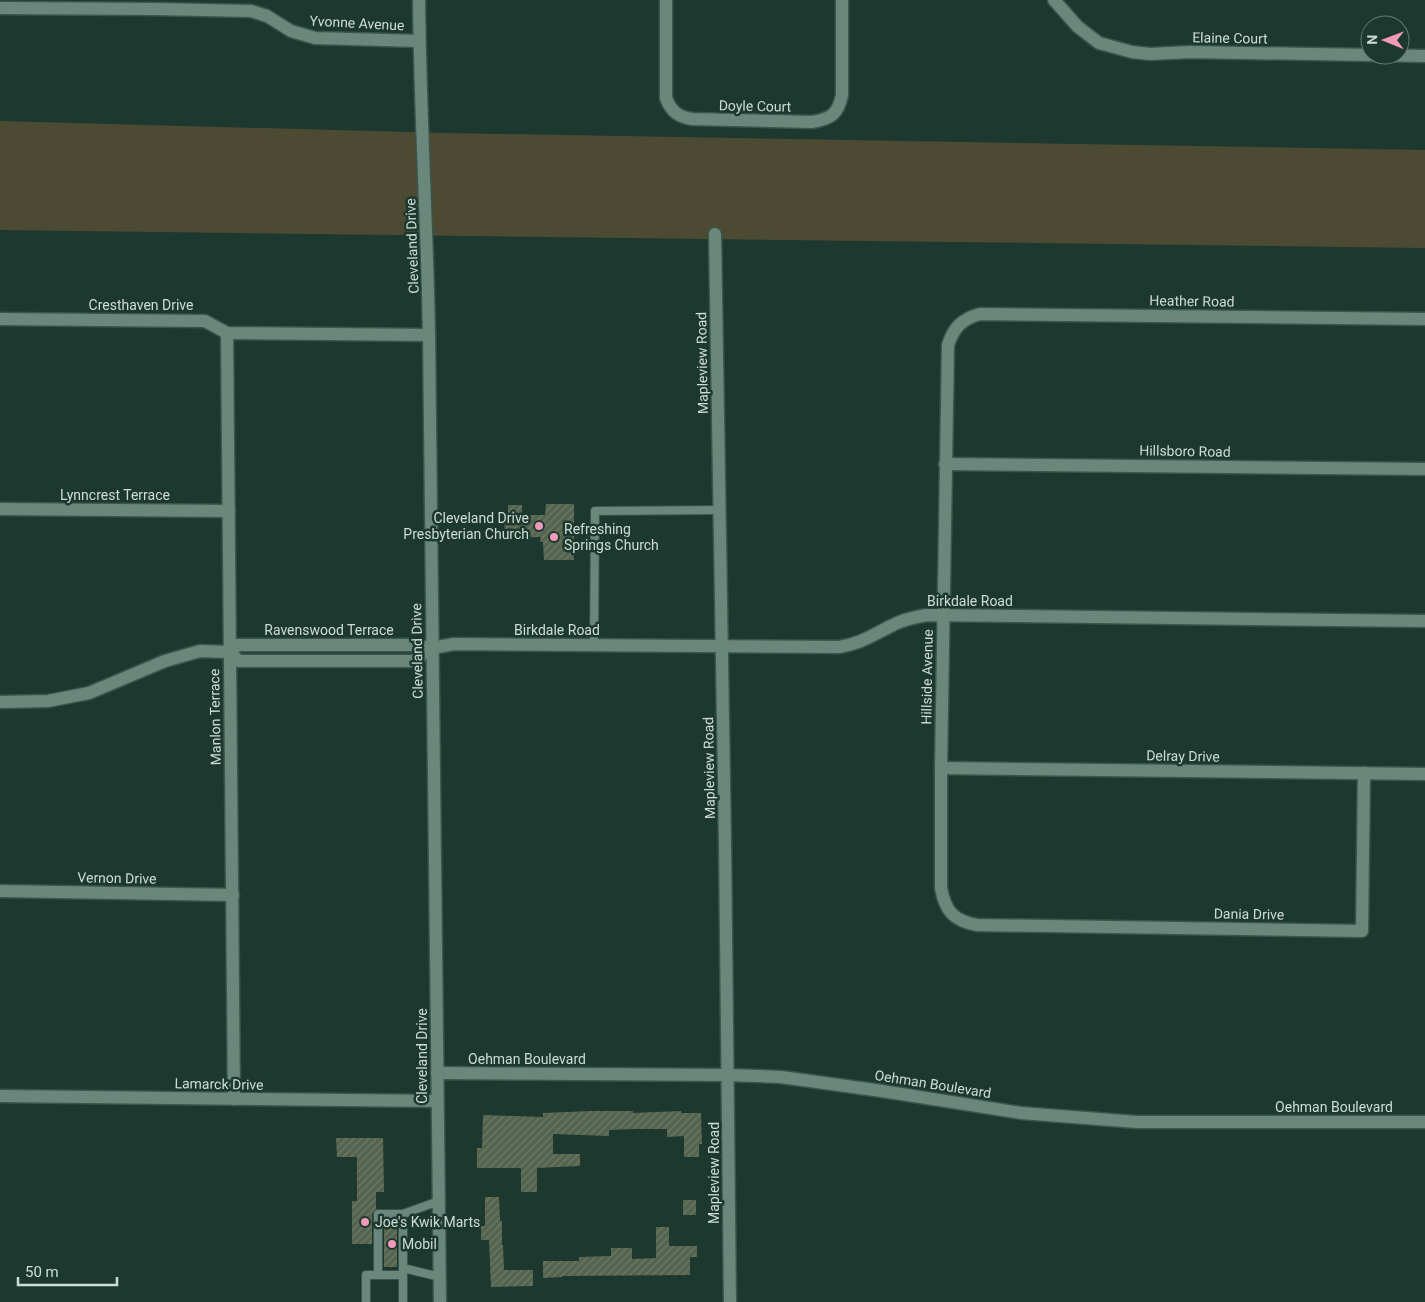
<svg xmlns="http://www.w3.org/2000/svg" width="1425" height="1302" font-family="Roboto,sans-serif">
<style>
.grass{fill:#4d4a33}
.building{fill:url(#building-hatch)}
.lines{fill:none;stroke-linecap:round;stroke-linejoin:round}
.service-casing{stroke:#3c554c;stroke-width:10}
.minor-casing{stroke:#3c554c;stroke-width:15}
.tertiary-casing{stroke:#3c554c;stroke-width:15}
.service{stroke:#69877b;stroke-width:8}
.minor{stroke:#69877b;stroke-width:12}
.tertiary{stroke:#69877b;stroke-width:12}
.poi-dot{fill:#ef9ab8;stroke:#1d392f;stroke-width:2}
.labels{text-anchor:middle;stroke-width:5;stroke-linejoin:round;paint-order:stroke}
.street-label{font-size:14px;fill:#cdddd6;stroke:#1d392f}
.poi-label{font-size:14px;fill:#cdddd6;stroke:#1d392f;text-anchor:start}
</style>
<defs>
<pattern id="building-hatch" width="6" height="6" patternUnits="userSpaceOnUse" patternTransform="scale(1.25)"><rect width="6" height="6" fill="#55644e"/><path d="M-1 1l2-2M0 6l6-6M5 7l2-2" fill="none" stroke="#6c7a67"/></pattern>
</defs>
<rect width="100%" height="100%" fill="#1d392f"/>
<path class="grass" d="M0,121l445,12 980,17v98l-1425,-18z"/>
<g class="building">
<path d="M546,504h28v56h-30l-1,-18h-3l1,-5 -36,1 -1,-23h4v-10h14v10h23z"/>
<path d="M591,1111h42v2l48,-2v2h20l1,31h-3v13h-15v-21l-17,1v-8h-34l-24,1v6l-56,-2v20h27v12l-43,2v24h-16v-24h-44v-20h5l1,-33 60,2v-4z"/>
<path d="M336,1138h47l1,54h-8v17l-4,5v30h-20v-43h5v-44h-20z"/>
<path d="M485,1197h14l1,24h2v24h1l1,25h29v16l-42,1 -2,-47h-8v-14h4z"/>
<rect x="683" y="1200" width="13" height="15"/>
<rect x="384" y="1222" width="13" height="45"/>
<path d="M656,1227h13v19h28v11h-7v18l-128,1v1l-19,1v-17h36v-4l32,-1v-8h21v11l24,-1z"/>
</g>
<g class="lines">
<defs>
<g id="service">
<path d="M594,645l1,-134 125,-1"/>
<path d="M403,1268l37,9"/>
<path d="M378,1275v-61h25"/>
<path d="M403,1275v-61l36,-13"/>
<path d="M366,1302v-27h37v27"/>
</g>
<g id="minor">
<path d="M666,0v98c5,13 12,19 26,21l120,3c19,-3 26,-8 30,-27v-95"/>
<path d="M1054,0l24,27 21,16 33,9 18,2 40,-2 235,4"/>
<path d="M0,8l155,1 96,2 16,5 24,15 24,7 104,3"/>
<path d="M715,234l10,609 5,459"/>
<path d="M0,319l205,2 22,12 202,2"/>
<path d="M227,333l7,766"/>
<path d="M945,464l480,5"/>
<path d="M0,509l229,2"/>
<path d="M229,652l9,-7h175l19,3"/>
<path d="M0,702l48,-1 41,-8 76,-32 35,-10 29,1 10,9h174l19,-13 22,-4 385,3c24,-4 33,-12 54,-22 11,-6 22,-8 34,-10l498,6"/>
<path d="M941,768l484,6"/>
<path d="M1364,773l-2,158 -385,-6c-23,-4 -32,-14 -36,-37v-120l7,-423c6,-18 14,-26 32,-31l445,5"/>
<path d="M0,891l233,4"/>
<path d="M437,1073l291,2 53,2 101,14 139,22 116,9h288"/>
<path d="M0,1096l437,5"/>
</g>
<path id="tertiary" d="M419,0c1,112 8,223 10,335l11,967"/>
</defs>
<use href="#service" class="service-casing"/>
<use href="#minor" class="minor-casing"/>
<use href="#tertiary" class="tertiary-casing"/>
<use href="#service" class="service"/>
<use href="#minor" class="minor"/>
<use href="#tertiary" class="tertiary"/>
</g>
<g class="poi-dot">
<circle cx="539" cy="526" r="5"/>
<circle cx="554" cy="537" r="5"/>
<circle cx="365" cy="1222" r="5"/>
<circle cx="392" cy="1244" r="5"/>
</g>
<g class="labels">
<g class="street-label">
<text transform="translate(357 23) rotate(3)" y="5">Yvonne Avenue</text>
<text transform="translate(1230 38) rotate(1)" y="5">Elaine Court</text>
<text transform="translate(755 106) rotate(1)" y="5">Doyle Court</text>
<text transform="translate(412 246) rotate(-92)" y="5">Cleveland Drive</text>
<text transform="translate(1192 301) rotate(1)" y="5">Heather Road</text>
<text x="141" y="310">Cresthaven Drive</text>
<text transform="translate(702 363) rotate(-91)" y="5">Mapleview Road</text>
<text transform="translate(1185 451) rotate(1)" y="5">Hillsboro Road</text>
<text x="115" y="500">Lynncrest Terrace</text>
<text x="970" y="606">Birkdale Road</text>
<text x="329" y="635">Ravenswood Terrace</text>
<text x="557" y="635">Birkdale Road</text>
<text transform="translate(417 651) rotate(-91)" y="5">Cleveland Drive</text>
<text transform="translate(927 677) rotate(-89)" y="5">Hillside Avenue</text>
<text transform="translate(215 717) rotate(-91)" y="5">Manlon Terrace</text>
<text transform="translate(1183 756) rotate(1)" y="5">Delray Drive</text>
<text transform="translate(709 768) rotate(-91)" y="5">Mapleview Road</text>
<text transform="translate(117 878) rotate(1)" y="5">Vernon Drive</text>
<text transform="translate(1249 914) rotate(1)" y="5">Dania Drive</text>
<text transform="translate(422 1056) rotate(-90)" y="5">Cleveland Drive</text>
<text x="527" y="1064">Oehman Boulevard</text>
<text transform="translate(219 1084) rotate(1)" y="5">Lamarck Drive</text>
<text transform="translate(933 1084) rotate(9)" y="5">Oehman Boulevard</text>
<text x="1334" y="1112">Oehman Boulevard</text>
<text transform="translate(714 1173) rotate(-90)" y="5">Mapleview Road</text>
</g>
<g class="poi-label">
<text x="529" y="523" text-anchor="end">Cleveland Drive<tspan x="529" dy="16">Presbyterian Church</tspan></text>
<text x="564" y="534">Refreshing<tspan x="564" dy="16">Springs Church</tspan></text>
<text x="375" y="1227">Joe's Kwik Marts</text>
<text x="402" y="1249">Mobil</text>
</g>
</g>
<g transform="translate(1385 40) rotate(271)"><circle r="24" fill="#1d392f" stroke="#637b72"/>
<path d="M0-4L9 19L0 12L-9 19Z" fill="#ef9ab8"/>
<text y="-8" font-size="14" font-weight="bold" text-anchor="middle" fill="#cdddd6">N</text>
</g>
<path d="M18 1277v8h99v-8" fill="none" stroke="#cdddd6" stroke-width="2.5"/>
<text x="25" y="1277" font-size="15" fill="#cdddd6" stroke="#1d392f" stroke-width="4" paint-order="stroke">50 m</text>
</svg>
